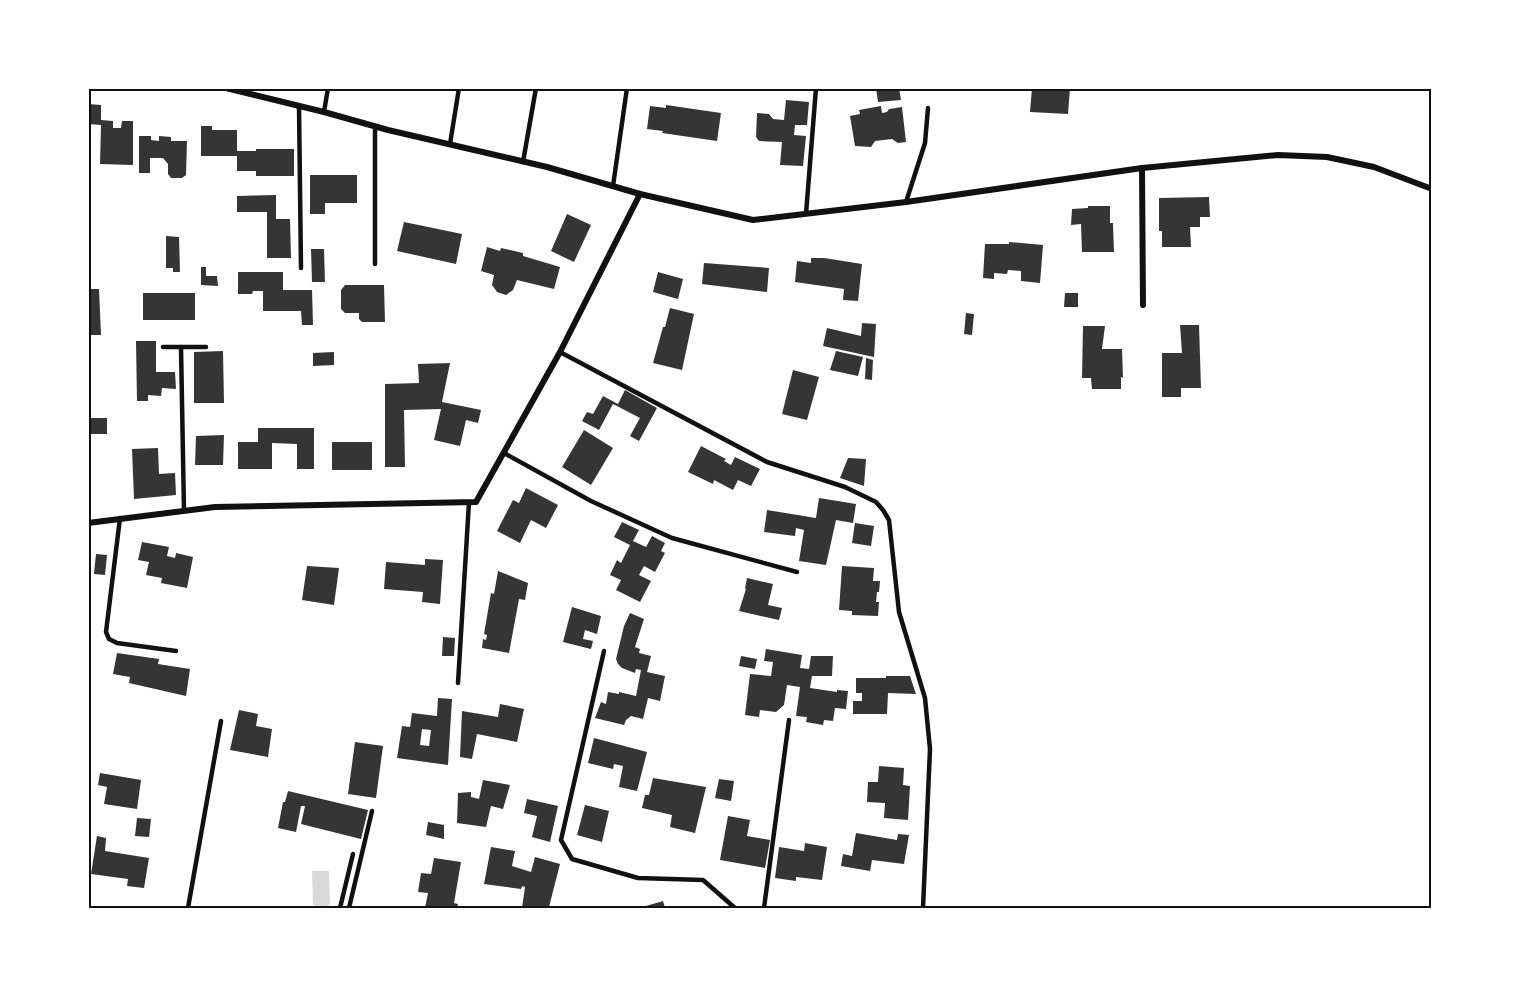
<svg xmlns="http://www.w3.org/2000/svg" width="1520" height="997" font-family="'Titillium Web',sans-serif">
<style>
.water{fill:#d9d9d9}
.building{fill:#353535;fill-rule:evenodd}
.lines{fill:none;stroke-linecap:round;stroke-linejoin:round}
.service{stroke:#111;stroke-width:4.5}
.minor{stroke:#111;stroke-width:6}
.neatline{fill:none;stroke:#111;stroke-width:2}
</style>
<rect width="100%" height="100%" fill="#fff"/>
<path class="water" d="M312,871h17l1,34 -4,1 -1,2h-7l-1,-2 -4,-1z"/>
<g class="building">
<path d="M876,88h23l2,12 -23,2z"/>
<path d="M1032,88h38l-2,26 -38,-2z"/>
<path d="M786,100l23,2 -2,23h-12l-1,10 12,1 -3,30 -23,-1 2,-23 -23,-1 -3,-4 1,-24 12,1 4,5 11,1z"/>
<path d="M88,104l13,1v15l12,1v7h8l1,-7h11v44l-33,-1 1,-39 -13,-1z"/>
<path d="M666,105l55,8 -4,28 -55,-8 1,-2 -16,-2 3,-23 16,2z"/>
<path d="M881,106l1,7 5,-1 2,-3 13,-2 4,35 -8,1 -6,-4 -17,2 -4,6 -16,-1 -5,-30 10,-2 -1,-4z"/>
<path d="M201,126h11v4h25v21h19v-2h38v27h-38v-5h-19v-15h-36z"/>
<path d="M139,136h12v4l8,1v-5l12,1v4h16l-1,34 -4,3h-11l-3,-4v-10l-5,-6h-13v15h-11z"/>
<path d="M310,175h47v28h-32v11h-15z"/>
<path d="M276,195v24h14l1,39h-24v-46h-30v-16z"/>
<path d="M1209,197l1,20h-10v10h-10l1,20h-29v-16h-3v-33z"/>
<path d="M1088,206h22v17h3l1,29h-32l-1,-28 -10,1 1,-16 16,-1z"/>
<path d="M567,214l24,11 -17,37 -23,-11z"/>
<path d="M404,222l58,12 -6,30 -59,-13z"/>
<path d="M166,236l13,1 1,35h-7v-4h-7z"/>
<path d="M1009,242l34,3 -3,38 -19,-2v-10l-13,-1 -1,4 -13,-1v6l-11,-1 2,-34h24z"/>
<path d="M487,247l13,4 1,-3 22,5v3l37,11 -6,22 -37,-9 -4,10 -7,5 -9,-3 -5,-7 2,-10 -13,-4z"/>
<path d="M311,249h13l1,33h-13z"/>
<path d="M811,258h13l38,6 -4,37 -15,-1 1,-11 -49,-7 2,-21 14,2z"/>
<path d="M704,263l65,5 -2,24 -65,-8z"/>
<path d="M201,267h5v9h11l1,10 -17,-1z"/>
<path d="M238,272h45v18h29l1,35h-11l-1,-14h-38v-20h-10l-1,3h-14z"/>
<path d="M658,272l25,7 -5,20 -25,-7z"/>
<path d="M345,285h39l1,37h-23l-3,-3v-6h-14l-4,-4v-19z"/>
<path d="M88,289h11l2,46h-13z"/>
<rect x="143" y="293" width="52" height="27"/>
<path d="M1065,293h13v14h-14z"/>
<path d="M670,308l24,6 -12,56 -29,-7 10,-36h2z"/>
<path d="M966,313l8,1 -2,21 -8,-1z"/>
<path d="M862,323l14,1 -2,33 -51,-11 4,-18 34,8z"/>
<path d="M1180,325h19l2,63h-20v9h-19v-44h20z"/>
<path d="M1083,326h22l-3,23h20l1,29 -2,-1v12h-29l-1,-11h-9z"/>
<path d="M136,341h20v31h19l1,17 -14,-1 -1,8 -13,-1v6h-11z"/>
<path d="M223,351l1,52h-30v-51z"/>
<path d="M836,351l27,6 -5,19 -28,-6z"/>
<path d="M334,352v13l-21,1v-13z"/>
<path d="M866,358l7,2 -1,20 -7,-1z"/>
<path d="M450,363l-8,39 39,8 -3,13 -12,-3 -6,26 -26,-6 7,-31 -37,1 1,57h-20v-83l34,-1 -1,-19z"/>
<path d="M793,370l26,7 -12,43 -25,-6z"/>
<path d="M625,390l32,18 -18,33 -9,-5 10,-18 -27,-14 -14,26 -17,-9 5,-9 6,2 10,-18 15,8z"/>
<rect x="88" y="418" width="19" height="16"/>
<path d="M258,428h56v41h-17v-25l-25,-1v26h-34v-27h20z"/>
<path d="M584,430l29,18 -22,37 -29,-18z"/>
<path d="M224,435l-1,30h-28l1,-29z"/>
<rect x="332" y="442" width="40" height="28"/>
<path d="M701,446l25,13 -2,2 7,4 4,-8 25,12 -9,17 -13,-6 -5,10 -19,-10 -1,4 -25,-12z"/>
<path d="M158,448l1,26 16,-1 1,22 -42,4 -2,-50z"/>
<path d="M848,458l18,1 -2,27 -24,-8z"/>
<path d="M526,488l32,17 -12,23 -15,-8 -11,23 -23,-12 16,-31 6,3z"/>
<path d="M819,498l37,6 -3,19 -17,-3 -10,45 -27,-4 5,-31 -8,-2 -1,8 -31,-4 3,-22 49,8z"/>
<path d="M622,522l17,8 -6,11 13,6 6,-11 13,7 -4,8 4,2 -10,19 -11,-6 -5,9 12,6 -11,21 -24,-12 5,-10 -11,-5 7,-15 4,3 9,-18 -16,-8z"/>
<path d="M855,523l19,3 -3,20 -19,-3z"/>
<path d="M142,542l27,5 -2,9 8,2 1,-5 17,4 -6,31 -26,-5 1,-5 -16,-3 3,-13 -11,-2z"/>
<path d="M96,554l11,1 -2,20 -11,-1z"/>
<path d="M425,559l18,1 -3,44 -18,-2 1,-10 -39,-3 2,-27 39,3z"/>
<path d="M307,566l32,2 -5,37 -32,-5z"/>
<path d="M842,566l32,2 -1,13h7l-1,11h-2l-1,10h3l-1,14 -26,-1v-4l-13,-1z"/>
<path d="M498,571l30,12 -3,17 -6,-1 -10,54 -27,-5 1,-9 3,1 1,-5 -3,-1 7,-41 3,1z"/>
<path d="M747,578l26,6 -5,21 14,3 -3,12 -40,-9 7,-22h-1z"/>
<path d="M572,607l29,9 -4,18 -12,-4 -2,9 10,2 -2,8 -28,-7z"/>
<path d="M630,613l14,6 -9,28 5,2 -1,4 12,3 -4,16 18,4 -5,25 -12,-3 -5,21 -12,-3 -5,4 -2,5 -29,-7 6,-16 5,2 2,-12 11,2v-2l17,4 5,-26 -5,-1 -1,4 -13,-5 -4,-4 -2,-5 8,-33z"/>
<path d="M443,637l12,1 -1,18h-12z"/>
<path d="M766,649l36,6 -2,13 9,1 2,-13h22l-1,20h-20l-2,12 27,4v-2l11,1 -2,18 -11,-1 -2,13 -9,-1 -1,5 -17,-3 1,-5 -11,-1 4,-29 -13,-2 -3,20 -8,7 -16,-2 -1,7 -14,-2 5,-41 21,2 2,-14 -9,-1z"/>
<path d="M117,653l42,6 -1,5 32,5 -4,27 -57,-13 1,-6 -17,-3z"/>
<path d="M741,656l16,3 -2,10 -16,-3z"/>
<path d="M886,676h24l6,18 -28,-1 -1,21h-34v-13h9v-8h-6v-15h30z"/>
<path d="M438,698l14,1 -4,66 -51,-7 5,-32 8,1 2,-14 25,3zM422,729l9,1 -2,16 -9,-1z"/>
<path d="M500,704l24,5 -7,33 -40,-8 -5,25 -12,-2 2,-46 36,6z"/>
<path d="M239,710l19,4 -2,12 16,3 -4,28 -38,-7z"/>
<path d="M594,738l53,14 -10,39 -18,-4 4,-21 -9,-2 -1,5 -25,-6z"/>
<path d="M355,742l28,4 -7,52 -28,-4z"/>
<path d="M879,766l25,2 -1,17 7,1 -2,34 -24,-2 1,-15 -18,-1 1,-20h10z"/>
<path d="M100,773l41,7 -4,29 -33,-5 3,-17 -9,-2z"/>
<path d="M653,778l53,9 -11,46 -25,-6 2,-12 -30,-7 3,-13h4z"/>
<path d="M719,779l15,2 -3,20 -16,-3z"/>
<path d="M483,780l27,5 -7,24 -12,-3 -5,21 -29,-4 1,-30 13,-1v5l8,2z"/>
<path d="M288,791l80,19 -7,29 -60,-15 4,-18h-4l-5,26 -18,-4 5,-26h2z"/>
<path d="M527,799l31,7 -8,36 -18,-5 5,-21 -13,-3z"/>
<path d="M585,805l24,6 -7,31 -25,-7z"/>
<path d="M728,816l22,4 -3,16 23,4 -5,28 -45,-8z"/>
<path d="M137,818l14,1 -2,18 -14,-1z"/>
<path d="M428,822l16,3v14l-18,-4z"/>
<path d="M856,833l41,7 1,-6 11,1 -5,29 -32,-4 -2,11 -29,-5 2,-12 9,2z"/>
<path d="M97,836l9,2 -1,13 44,7 -5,30 -17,-2 1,-7 -37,-5z"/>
<path d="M805,843l22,4 -5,33 -26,-3v4l-21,-3 4,-31 25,4z"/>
<path d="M491,847l24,4 -3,15 19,6 4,-15 25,7 -11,43 -27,1 3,-21 -3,-1 -1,3 -37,-5z"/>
<path d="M434,858l27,4 -7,41 4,1 -1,4h-32l3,-15 -10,-1 3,-19 10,1z"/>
<path d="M663,901l2,7h-20l1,-2z"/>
</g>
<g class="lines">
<g class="service">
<path d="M299,106l2,162"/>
<path d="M324,112l4,-24"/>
<path d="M450,144l9,-56"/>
<path d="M523,162l13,-74"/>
<path d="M613,186l14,-98"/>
<path d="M906,202l19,-59 3,-35"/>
<path d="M806,214l10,-126"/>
<path d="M375,264v-138"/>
<path d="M163,347h43"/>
<path d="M181,347l3,164"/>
<path d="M560,352l207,110 78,25 31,15 7,8 6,10 10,92 26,86 5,51 -7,159"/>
<path d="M504,453l87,48 81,37 125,34"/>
<path d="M120,518l-14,114 3,7 8,4 59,8"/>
<path d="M604,651l-43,189 11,19 66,19 65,2 32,28"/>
<path d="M458,683l11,-181"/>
<path d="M188,908l33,-187"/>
<path d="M340,908l13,-54"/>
<path d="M349,908l23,-97"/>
<path d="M764,908l25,-188"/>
</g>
<g class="minor">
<path d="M226,88l98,24 64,18 159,37 93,27 113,26 153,-18 236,-34 136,-13 49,2 47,10 58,22"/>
<path d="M1142,168l1,137"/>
<path d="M88,523l127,-16 261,-5 84,-150 80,-158"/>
</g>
</g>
<rect width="1520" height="997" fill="none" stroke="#ffffff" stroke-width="180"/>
<rect x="90" y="90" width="1340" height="817" class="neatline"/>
</svg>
